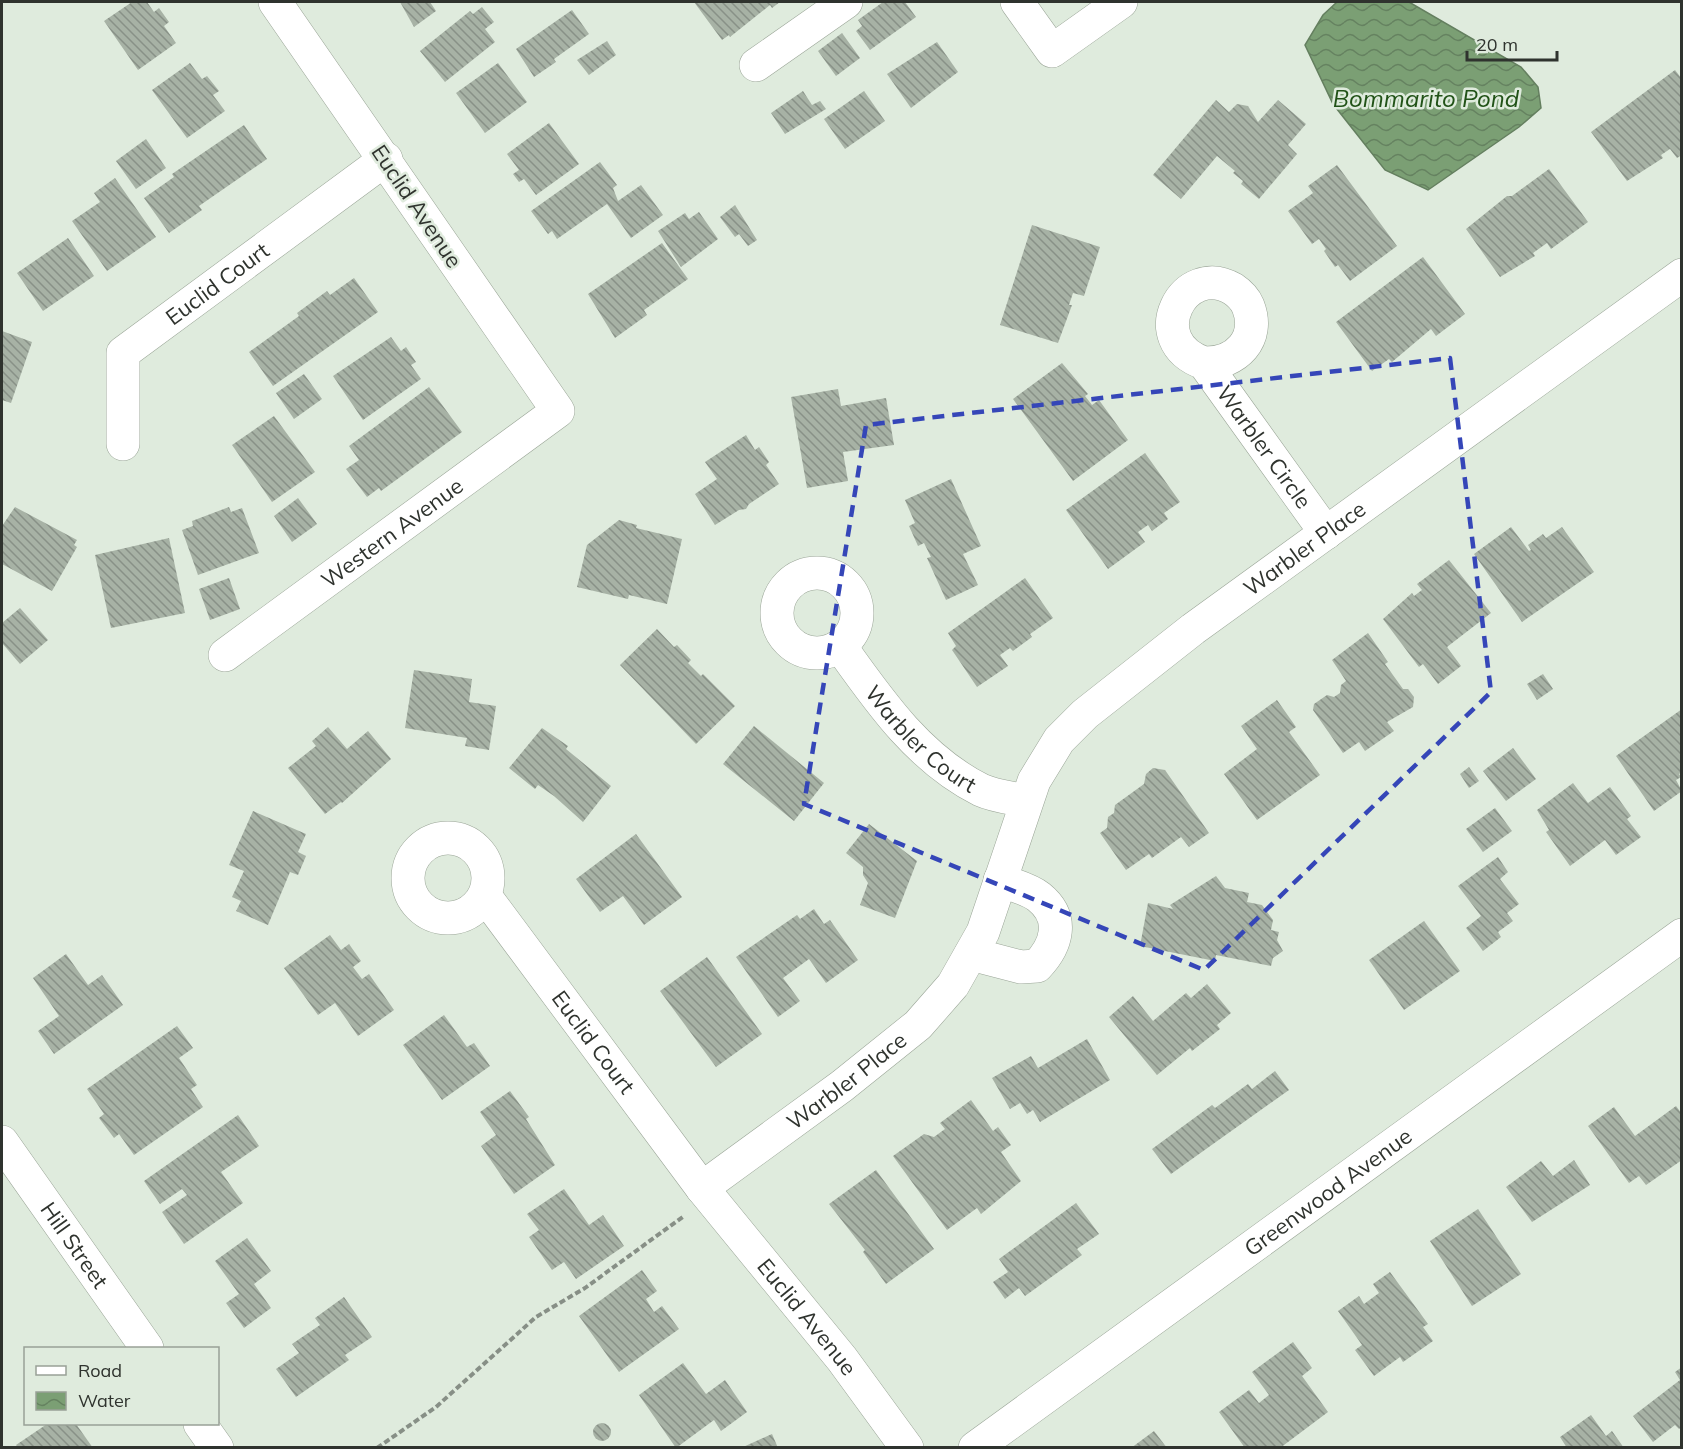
<svg xmlns="http://www.w3.org/2000/svg" width="1683" height="1449" font-family="Mulish,sans-serif">
<style>
.water{fill:url(#water-waves);stroke:#647f5f;stroke-width:1.5}
.building{fill:url(#building-back-hatch)}
.lines{fill:none;stroke-linecap:round;stroke-linejoin:round}
.minor-casing{stroke:#9aa597;stroke-width:34}
.path{stroke:#878f86;stroke-width:4;stroke-dasharray:6 3;stroke-linecap:butt}
.minor{stroke:#fff;stroke-width:33}
.marked{fill:none;stroke:#3546b8;stroke-width:4.5;stroke-dasharray:12 8;stroke-linejoin:round}
.labels{text-anchor:middle;stroke-width:5;stroke-linejoin:round;paint-order:stroke}
.street-label{font-size:22px;fill:#2f332e;stroke:#dfebdd}
.water-label{font-size:24px;font-style:italic;fill:#215217;stroke:#dfebdd}
</style>
<defs>
<pattern id="water-waves" width="16" height="10" patternUnits="userSpaceOnUse" patternTransform="scale(1.5)"><rect width="16" height="10" fill="#7b9f74"/><path d="M0 5q4-4 8 0t8 0" fill="none" stroke="#658260"/></pattern>
<pattern id="building-back-hatch" width="6" height="6" patternUnits="userSpaceOnUse" patternTransform="scale(1.5)"><rect width="6" height="6" fill="#a7b2a5"/><path d="M-1 5l2 2M0 0l6 6M5-1l2 2" fill="none" stroke="#889187"/></pattern>
</defs>
<rect width="100%" height="100%" fill="#dfebdd"/>
<path class="water" d="M1337,2h72l112,65 17,20 3,21 -22,19 -91,63 -43,-20 -52,-66 -28,-59 18,-30z"/>
<g class="building">
<path d="M132,2h15l7,10 5,-4 10,14 -5,4 12,17 -38,27 -34,-49z"/>
<path d="M400,2h30l6,9 -22,16z"/>
<path d="M694,2h86l-8,6 -2,-3 -40,32 -1,-2 -7,5z"/>
<path d="M883,2h22l11,15 -46,33 -14,-19 6,-5 -4,-6z"/>
<path d="M482,7l12,15 -9,7 10,13 -50,40 -25,-31 50,-40 3,3z"/>
<path d="M572,10l17,24 -35,25 2,3 -22,15 -18,-28z"/>
<path d="M842,33l18,25 -24,18 -18,-25z"/>
<path d="M607,41l9,14 -27,20 -12,-15z"/>
<path d="M937,42l21,30 -47,36 -24,-34z"/>
<path d="M190,63l12,16 5,-3 12,15 -6,4 12,16 -38,27 -35,-48z"/>
<path d="M498,63l29,39 -42,31 -29,-40z"/>
<path d="M1675,70l7,9v76l-5,3 -7,-9 -9,6 2,3 -36,23 -36,-49z"/>
<path d="M803,91l9,14 8,-4 6,8 -41,25 -14,-21z"/>
<path d="M864,91l21,30 -40,28 -21,-30z"/>
<path d="M1216,100l13,12 8,-8 11,2 10,16 20,-22 28,24 -18,21 9,9 -38,45 -18,-15 2,-3 -10,-8 2,-2 -18,-15 -36,43 -28,-24z"/>
<path d="M549,123l30,41 -43,31 -12,-16 -5,3 -6,-8 6,-4 -12,-16z"/>
<path d="M244,125l23,34 -68,47 3,4 -33,23 -25,-35 30,-21 -2,-3z"/>
<path d="M146,139l20,29 -30,21 -20,-28z"/>
<path d="M600,162l17,23 -4,3 5,13 23,-16 22,30 -32,23 -24,-34 -50,35 -5,-8 -4,3 -17,-23z"/>
<path d="M1337,165l60,81 -47,35 -12,-16 -3,2 -11,-16 2,-2 -7,-10 -7,5 -24,-33 25,-18 -5,-7z"/>
<path d="M1549,169l39,53 -37,27 -4,-6 -14,10 2,3 -35,21 -34,-48 41,-33h5z"/>
<path d="M115,178l41,59 -49,34 -35,-50 28,-19 -6,-9z"/>
<path d="M735,205l22,35 -9,6 -9,-12 -4,3 -15,-20z"/>
<path d="M699,212l19,27 -37,28 -23,-36 27,-18 4,6z"/>
<path d="M1032,225l68,22 -16,49 -11,-3 -4,12h3l-14,38 -58,-18z"/>
<path d="M68,238l26,38 -51,35 -26,-38z"/>
<path d="M662,243l26,36 -44,31 3,5 -32,23 -27,-44z"/>
<path d="M1423,257l42,57 -29,22 -5,-7 -39,33 -3,-3 -17,12 -36,-49z"/>
<path d="M354,278l24,34 -105,74 -24,-34 50,-36 -2,-3 30,-22 3,4z"/>
<path d="M2,331l30,11 -21,61 -9,-3z"/>
<path d="M391,337l10,14 5,-4 10,15 -5,3 10,14 -58,41 -30,-44z"/>
<path d="M1062,363l26,31 -3,2 7,9 7,-5 29,40 -55,41 -60,-82z"/>
<path d="M304,374l18,25 -28,20 -18,-26z"/>
<path d="M429,387l33,45 -81,59 -2,-3 -12,9 -21,-28 13,-9 -10,-14z"/>
<path d="M838,389l3,17 45,-8 8,47 -51,7 5,29 -41,7 -16,-91z"/>
<path d="M274,416l41,56 -43,30 -40,-57z"/>
<path d="M746,435l9,15 4,-3 10,15 -3,3 13,19 -30,20 -3,5 -7,1 -24,15 -20,-31 22,-15 -12,-17z"/>
<path d="M1145,453l35,49 -16,11 4,6 -16,12 -4,-6 -10,7 7,10 -37,27 -42,-59z"/>
<path d="M951,479l30,67 -18,8 15,31 -32,15 -19,-42 4,-1 -7,-14 -6,3 -9,-20 6,-3 -10,-23z"/>
<path d="M298,498l19,26 -25,18 -18,-26z"/>
<path d="M15,507l62,33 -3,5 3,2 -25,44 -50,-27v-38z"/>
<path d="M229,507l2,5 11,-4 17,45 -61,22 -16,-45 11,-4 -1,-5z"/>
<path d="M619,520l18,5 -1,3 46,11 -15,65 -38,-9 -1,4 -51,-12 10,-42z"/>
<path d="M1511,527l18,24 2,-1 -3,-5 15,-11 3,4 16,-11 32,45 -72,50 -48,-68z"/>
<path d="M169,538l16,75 -74,15 -16,-73z"/>
<path d="M1449,560l42,53 -44,34 14,19 -23,18 -15,-20 -4,3 -36,-48 29,-26 2,3 8,-6 -5,-6z"/>
<path d="M229,578l11,31 -30,11 -11,-31z"/>
<path d="M1025,578l28,40 -23,16 2,3 -19,14 -3,-3 -10,7 8,11 -31,21 -25,-37 4,-4 -8,-13z"/>
<path d="M20,608l28,32 -28,24 -18,-21v-20z"/>
<path d="M657,629l17,18 3,-2 14,15 -3,3 13,13 2,-2 32,32 -39,38 -76,-79z"/>
<path d="M1368,633l20,29 -3,2 18,25h5l6,8 -1,10 -26,15 7,9 -29,20 -6,-9 -16,11 -30,-43 1,-6 13,-9 7,2 6,-4 1,-8 5,-4 -14,-21z"/>
<path d="M414,670l58,9 -3,23 27,4 -7,44 -24,-4 2,-8 -62,-10z"/>
<path d="M1543,674l10,15 -16,11 -10,-16z"/>
<path d="M1277,700l19,27 -7,5 31,43 -63,45 -33,-46 33,-25 -16,-23z"/>
<path d="M1682,709v63l-3,2 2,3 -5,3 6,11 -28,20 -38,-55z"/>
<path d="M754,726l70,57 -30,38 -71,-57z"/>
<path d="M328,727l19,22 21,-18 23,28 -49,44 -1,-1 -16,12 -37,-46 28,-22 -4,-5z"/>
<path d="M542,728l26,18 -2,3 45,37 -28,36 -29,-26 -16,-11 -3,4 -26,-21z"/>
<path d="M1513,748l23,31 -30,22 -23,-30z"/>
<path d="M1469,767l10,14 -10,7 -9,-14z"/>
<path d="M1153,768l12,2 44,63 -20,14 -8,-10 -29,21 -3,-4 -23,16 -26,-37 7,-5 1,-11 6,-4 1,-8 29,-21 2,-10z"/>
<path d="M1573,783l15,20 22,-16 21,29 -4,3 14,18 -25,18 -11,-15 -35,26 -24,-34 3,-2 -12,-20z"/>
<path d="M1495,808l17,23 -29,21 -17,-23z"/>
<path d="M253,811l53,23 -8,18 8,4 -8,19 -8,-3 -22,53 -32,-14 5,-10 -9,-4 12,-26 -15,-6z"/>
<path d="M869,824l48,37 -22,57 -35,-13 8,-22 -5,-8v-8l-17,-14z"/>
<path d="M636,834l46,63 -38,28 -21,-29 -23,16 -24,-33z"/>
<path d="M1498,857l10,15 -8,7 19,25 -12,9 6,8 -15,11 3,5 -18,14 -17,-23 15,-12 -23,-30z"/>
<path d="M1216,876l9,12 24,5 -2,9 15,3 11,15 -2,10 8,2 -2,8 6,11 -10,7 -2,8 -55,-11 -1,6 -75,-15 8,-43 25,6 -3,-4z"/>
<path d="M814,909l10,15 6,-4 28,40 -32,23 -17,-24 -26,19 17,23 -22,16 -42,-60 61,-42 3,4z"/>
<path d="M1424,921l36,50 -56,39 -35,-50z"/>
<path d="M330,935l11,15 8,-6 12,17 -8,6 9,12 7,-5 25,36 -36,26 -23,-33 -17,12 -34,-47z"/>
<path d="M66,954l22,31 14,-10 21,30 -69,49 -16,-23 21,-15 -26,-38z"/>
<path d="M707,957l55,77 -46,33 -56,-76z"/>
<path d="M1207,984l24,29 -14,12 3,4 -28,22 -2,-3 -33,27 -48,-58 24,-21 20,25 33,-28 5,5z"/>
<path d="M444,1015l23,32 7,-4 16,23 -48,34 -39,-55z"/>
<path d="M177,1026l16,22 -14,10 18,27 -6,4 12,18 -69,48 -15,-21 -5,4 -15,-20 5,-4 -17,-25z"/>
<path d="M1087,1039l23,41 -70,42 -7,-12 -6,4 -7,-11 -10,6 -18,-31 39,-22 7,12z"/>
<path d="M1275,1071l14,19 -118,84 -19,-25 60,-44 3,3 33,-24 4,5z"/>
<path d="M510,1091l19,26 -3,2 29,46 -41,29 -33,-48 15,-11 -16,-23z"/>
<path d="M971,1100l22,31 5,-4 13,18 -10,7 20,29 -40,33 -4,-6 -30,22 -54,-74 31,-22 10,3 11,-8 -5,-6z"/>
<path d="M1676,1106l6,8v46l-36,25 -7,-9 -10,7 -41,-57 26,-19 21,29z"/>
<path d="M238,1115l21,31 -38,26 22,31 -59,41 -22,-32 25,-17 -5,-6 -22,15 -16,-23z"/>
<path d="M1574,1160l16,25 -58,37 -26,-35 35,-26 12,15z"/>
<path d="M876,1170l58,79 -48,35 -23,-32 2,-2 -36,-46z"/>
<path d="M564,1189l25,36 14,-10 21,31 -48,33 -12,-17 -12,8 -23,-33 10,-7 -12,-16z"/>
<path d="M1076,1203l23,31 -22,15 5,6 -57,41 -6,-8 -14,11 -12,-17 15,-10 -9,-13z"/>
<path d="M1478,1209l43,65 -49,32 -42,-65z"/>
<path d="M247,1238l24,33 -17,13 17,24 -27,20 -18,-25 13,-9 -24,-33z"/>
<path d="M642,1270l15,21 -11,8 8,13 8,-6 17,23 -60,43 -40,-56z"/>
<path d="M1390,1272l38,52 -5,3 10,14 -30,21 -3,-5 -26,19 -19,-26 7,-5 -24,-34 21,-15 5,8 15,-11 -6,-9z"/>
<path d="M344,1297l28,40 -27,18 4,5 -53,37 -20,-28 23,-16 -7,-9 28,-19 -5,-7z"/>
<path d="M1293,1342l19,26 -10,8 26,36 -48,36h-35l-26,-36 30,-22 10,13 10,-8 -17,-23z"/>
<path d="M683,1363l23,31 19,-14 22,32 -26,19 -7,-11 -38,28 -37,-53z"/>
<path d="M1682,1367v60l-3,2 -4,-4 -22,17 -20,-26 47,-36 -5,-8z"/>
<path d="M1591,1415l15,21 6,-5 12,17h-57l-7,-11z"/>
<circle cx="602" cy="1432" r="9"/>
<path d="M47,1424h29l17,24h-75l-2,-3z"/>
<path d="M1154,1431l13,17h-36z"/>
<path d="M772,1434l6,14h-37z"/>
</g>
<g class="lines">
<defs>
<g id="minor">
<path d="M1017,2l35,49 69,-49"/>
<path d="M756,65l90,-63"/>
<path id="s1" d="M1204,363c32,1 57,-24 44,-57 -3,-7 -9,-13 -15,-17 -49,-29 -92,52 -29,74l122,170"/>
<path id="s2" d="M123,444v-91l263,-194"/>
<circle cx="817" cy="613" r="40"/>
<path id="s3" d="M840,646c39,55 79,113 141,144 13,6 31,8 45,11"/>
<path id="s4" d="M225,655l333,-244 -283,-409"/>
<circle cx="448" cy="878" r="40"/>
<path id="s5" d="M485,896l217,292 140,171 65,89"/>
<path d="M971,954l50,13 16,-1c20,-21 28,-48 2,-69 -10,-8 -27,-12 -39,-17"/>
<path id="s6" d="M2,1142l145,206"/>
<path id="s7" d="M702,1188l140,-102 76,-61 35,-40 30,-53 51,-151 25,-41 26,-26 108,-85 489,-354"/>
<path d="M200,1424l17,24"/>
<path id="s8" d="M975,1448l707,-513"/>
</g>
</defs>
<use href="#minor" class="minor-casing"/>
<path class="path" d="M377,1448l59,-41 100,-90 49,-29 99,-72"/>
<use href="#minor" class="minor"/>
</g>
<path class="marked" d="M1450,358l41,334 -287,278 -400,-166 62,-379z"/>
<g class="labels">
<g class="street-label">
<text transform="translate(417 206) rotate(56)" y="8">Euclid Avenue</text>
<text dy="8" stroke="none"><textPath href="#s2" startOffset="208">Euclid Court</textPath></text>
<text dy="8" stroke="none"><textPath href="#s1" startOffset="352">Warbler Circle</textPath></text>
<text dy="8" stroke="none"><textPath href="#s4" startOffset="207">Western Avenue</textPath></text>
<text dy="8" stroke="none"><textPath href="#s7" startOffset="904">Warbler Place</textPath></text>
<text dy="8" stroke="none"><textPath href="#s3" startOffset="124">Warbler Court</textPath></text>
<text dy="8" stroke="none"><textPath href="#s5" startOffset="182">Euclid Court</textPath></text>
<text dy="8" stroke="none"><textPath href="#s7" startOffset="180">Warbler Place</textPath></text>
<text dy="8" stroke="none"><textPath href="#s8" startOffset="436">Greenwood Avenue</textPath></text>
<text dy="8" stroke="none"><textPath href="#s6" startOffset="126">Hill Street</textPath></text>
<text dy="8" stroke="none"><textPath href="#s5" startOffset="530">Euclid Avenue</textPath></text>
</g>
<g class="water-label">
<text x="1426" y="107">Bommarito Pond</text>
</g>
</g>
<rect width="1683" height="1449" fill="none" stroke="#2f332e" stroke-width="6"/>
<rect x="24" y="1347" width="195" height="78" fill="#dfebdd" stroke="#99a197" stroke-width="1.5"/>
<rect x="36" y="1366" width="30" height="9" fill="#ffffff" stroke="#99a197" stroke-width="1.5"/>
<text x="78" y="1377" font-size="18" fill="#2f332e">Road</text>
<rect x="36" y="1392" width="30" height="18" fill="url(#water-waves)" stroke="#99a197" stroke-width="1.5"/>
<text x="78" y="1407" font-size="18" fill="#2f332e">Water</text>
<path d="M1467 51v9h90v-9" fill="none" stroke="#2f332e" stroke-width="3"/>
<text x="1476" y="51" font-size="18" fill="#2f332e" stroke="#dfebdd" stroke-width="4.5" paint-order="stroke">20 m</text>
</svg>
